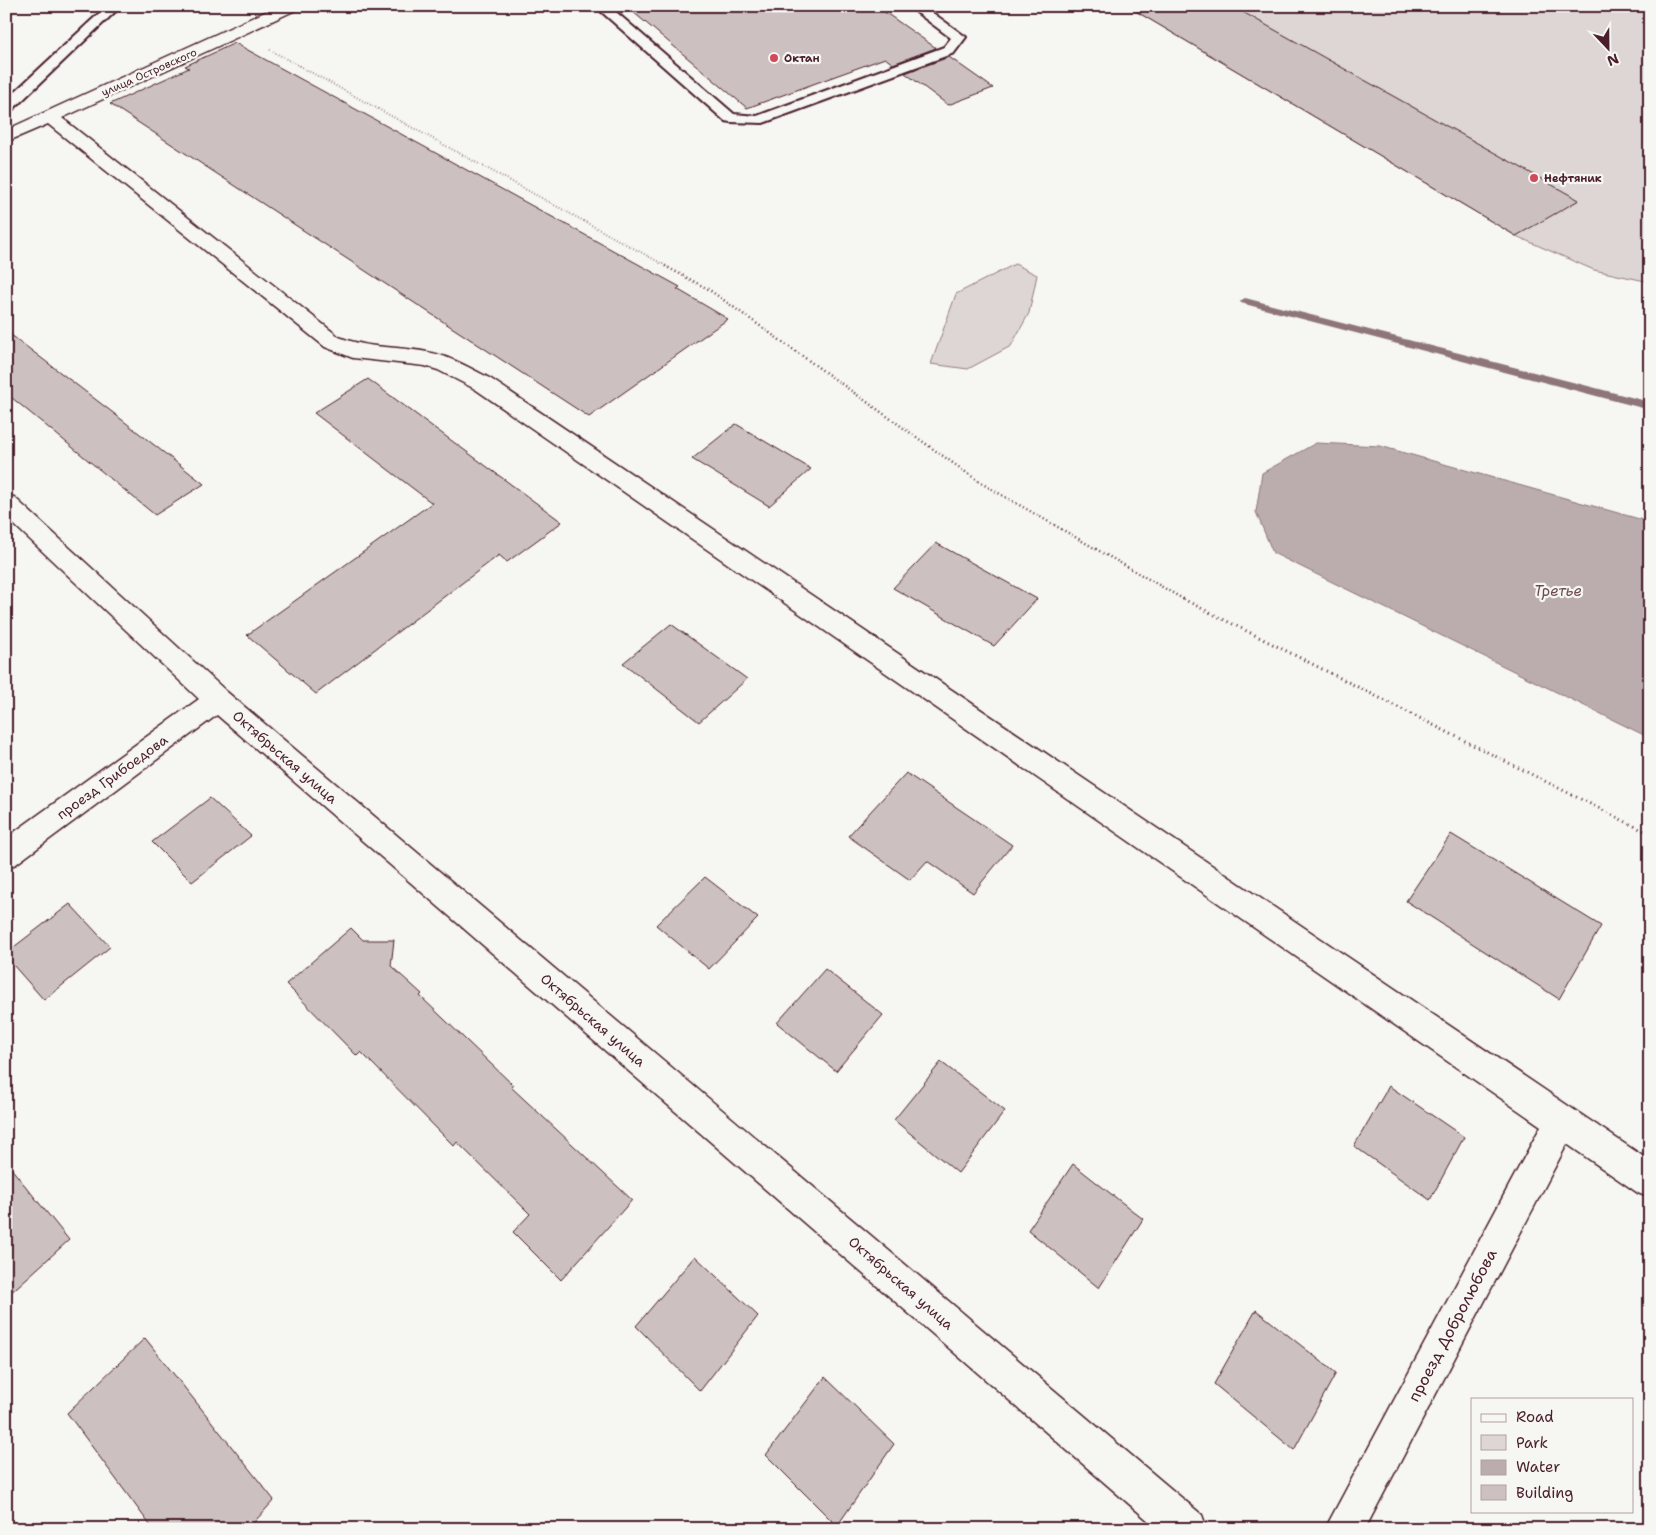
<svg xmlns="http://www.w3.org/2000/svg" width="1656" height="1535" font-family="'Shantell Sans',sans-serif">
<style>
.green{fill:#ddd6d5;stroke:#947a80}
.water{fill:#bbadae;stroke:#8e747a}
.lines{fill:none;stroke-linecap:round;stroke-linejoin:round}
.stream{fill:#8e747a;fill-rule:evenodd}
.building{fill:#ccc1c0;stroke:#4a1f2b}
.service-casing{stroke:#4a1f2b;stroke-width:4}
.minor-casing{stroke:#4a1f2b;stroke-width:3}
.path-far2{stroke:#4a1f2b;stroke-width:2;stroke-dasharray:0.5 2.5;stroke-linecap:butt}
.path-far1{stroke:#4a1f2b;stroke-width:2.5;stroke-dasharray:1 3;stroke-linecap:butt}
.path{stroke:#4a1f2b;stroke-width:3;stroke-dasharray:1 4;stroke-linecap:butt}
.service{fill:#f6f6f2;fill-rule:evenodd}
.minor{fill:#f6f6f2;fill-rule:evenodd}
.poi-dot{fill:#d1495b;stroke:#f6f6f2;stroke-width:2}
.labels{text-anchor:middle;stroke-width:4.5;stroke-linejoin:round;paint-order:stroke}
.far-poi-label{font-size:11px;font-weight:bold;fill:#4a1f2b;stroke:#f6f6f2;text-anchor:start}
.far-street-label{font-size:11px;fill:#4a1f2b;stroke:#f6f6f2}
.street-label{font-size:14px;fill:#4a1f2b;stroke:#f6f6f2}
.water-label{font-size:15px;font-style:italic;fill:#6c4a52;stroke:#f6f6f2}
.near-street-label{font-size:16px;fill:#4a1f2b;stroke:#f6f6f2}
</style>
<rect width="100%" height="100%" fill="#f6f6f2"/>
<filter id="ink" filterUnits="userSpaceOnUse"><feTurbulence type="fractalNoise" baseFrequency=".02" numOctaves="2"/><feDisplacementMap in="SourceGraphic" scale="10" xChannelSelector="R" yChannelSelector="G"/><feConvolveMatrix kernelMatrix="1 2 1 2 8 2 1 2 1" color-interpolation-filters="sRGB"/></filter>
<g filter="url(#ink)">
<g class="green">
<path d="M1127,6h523v276l-56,-12 -78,-34z"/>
<path d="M1015,264l22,11 -8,38 -18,33 -43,23 -37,-5 25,-70z"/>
</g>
<path class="water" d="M1316,443l64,3 270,76v216l-377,-185 -17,-41 6,-39z"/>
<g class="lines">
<path class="stream" d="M1245,298l405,104v8l-409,-107 -1,-2z"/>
</g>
<g class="building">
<path d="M626,6h250l60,42 -43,16 -8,-6 -138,50z"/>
<path d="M1127,6h105l347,194 -63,36z"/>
<path d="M235,43l445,244 -3,2 51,30 -139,98 -479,-313 79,-36 -4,-2z"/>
<path d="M949,57l44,31 -45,17 -43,-32z"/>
<path d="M6,331l106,81 92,72 -49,31 -149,-122z"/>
<path d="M368,379l194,143 -55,40 -8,-7 -183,139 -69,-59 185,-132 -118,-90z"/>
<path d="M736,424l75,45 -42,37 -77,-47z"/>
<path d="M936,543l101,56 -43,47 -101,-58z"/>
<path d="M671,624l76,55 -48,43 -76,-59z"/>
<path d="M906,773l106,72 -39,48 -46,-32 -17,19 -62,-44z"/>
<path d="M210,798l41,38 -59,46 -40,-40z"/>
<path d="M1451,834l150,92 -42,73 -153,-98z"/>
<path d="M705,877l53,41 -49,51 -53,-44z"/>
<path d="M70,904l40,43 -66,53 -38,-43v-4z"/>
<path d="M351,928l12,12h31l-3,26 31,28 -2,2 93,89 -2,2 121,113 -71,80 -48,-48 17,-18 -73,-72 -3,4 -93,-94 -4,4 -71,-72z"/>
<path d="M825,969l58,46 -47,56 -59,-48z"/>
<path d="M941,1062l64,49 -47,62 -64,-53z"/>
<path d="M1389,1086l75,51 -34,63 -76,-54z"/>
<path d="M6,1162l63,78 -63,57z"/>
<path d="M1073,1164l70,55 -44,69 -71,-58z"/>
<path d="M695,1256l63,60 -58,75 -64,-65z"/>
<path d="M1256,1310l80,63 -42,77 -80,-66z"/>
<path d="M145,1338l129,162 -26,29h-95l-86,-116z"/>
<path d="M825,1377l69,67 -57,82 -71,-71z"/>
</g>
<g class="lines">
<defs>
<g id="service">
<path d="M107,6h14l-110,105 -5,1v-12z"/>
<path d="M595,6h14l125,108 23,2 187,-69 7,-9 -43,-32h15l43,31 -12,16 -191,70 -33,-1 -5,-1z"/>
</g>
<g id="minor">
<path d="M278,6h22l-2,3 -236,109 277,219c29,12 58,9 88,15 23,4 43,16 64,27l1159,782v37l-12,-5 -71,-49 -202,385h-40l216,-403 -1066,-737 -37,-19 -13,-4 -72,-8 -28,-11 -277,-223 -42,18v-12z"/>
<path d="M6,495l8,2 213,195 975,823 5,14h-49l-941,-814 -201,149 -10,4v-30l193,-139 -193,-182z"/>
</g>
</defs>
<use href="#service" class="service-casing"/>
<use href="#minor" class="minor-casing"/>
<path class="path-far2" d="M270,50l398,217"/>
<path class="path-far1" d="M665,266l43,23 273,194 204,117"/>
<path class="path" d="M1183,599l467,235"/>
<use href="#service" class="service"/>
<use href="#minor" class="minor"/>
</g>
</g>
<g class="poi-dot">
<circle cx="774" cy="58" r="5"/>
<circle cx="1534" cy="178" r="5"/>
</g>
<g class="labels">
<g class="far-poi-label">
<text x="784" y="62">Октан</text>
<text x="1544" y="182">Нефтяник</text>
</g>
<g class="far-street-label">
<text transform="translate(149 72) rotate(-24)" y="4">улица Островского</text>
</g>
<g class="street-label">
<text transform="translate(285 757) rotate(41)" y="5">Октябрьская улица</text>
<text transform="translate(112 777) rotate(-36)" y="5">проезд Грибоедова</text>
<text transform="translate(593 1020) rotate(41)" y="5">Октябрьская улица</text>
<text transform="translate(901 1283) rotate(41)" y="5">Октябрьская улица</text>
</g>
<g class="water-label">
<text x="1558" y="596">Третье</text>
</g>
<g class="near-street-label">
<text transform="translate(1452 1325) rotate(-62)" y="6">проезд Добролюбова</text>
</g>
</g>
<rect width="1656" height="1535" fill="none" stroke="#f6f6f2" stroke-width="25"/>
<rect x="12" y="12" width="1631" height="1510" fill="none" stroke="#4a1f2b" stroke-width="2" filter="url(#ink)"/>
<rect x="1471" y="1398" width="162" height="115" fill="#f6f6f2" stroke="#b1a0a2"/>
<rect x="1481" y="1414" width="25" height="8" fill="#f6f6f2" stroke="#b1a0a2"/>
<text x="1516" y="1422" font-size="15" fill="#4a1f2b">Road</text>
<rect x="1481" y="1435" width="25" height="15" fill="#ddd6d5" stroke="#b1a0a2"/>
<text x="1516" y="1448" font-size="15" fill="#4a1f2b">Park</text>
<rect x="1481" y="1460" width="25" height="15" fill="#bbadae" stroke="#b1a0a2"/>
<text x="1516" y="1472" font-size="15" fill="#4a1f2b">Water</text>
<rect x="1481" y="1485" width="25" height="15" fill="#ccc1c0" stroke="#b1a0a2"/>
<text x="1516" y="1498" font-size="15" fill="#4a1f2b">Building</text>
<g transform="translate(1608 48) rotate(158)" stroke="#f6f6f2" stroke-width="4" paint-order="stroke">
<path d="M0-4L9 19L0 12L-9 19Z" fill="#4a1f2b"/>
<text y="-8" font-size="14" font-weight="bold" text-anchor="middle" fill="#4a1f2b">N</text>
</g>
</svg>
